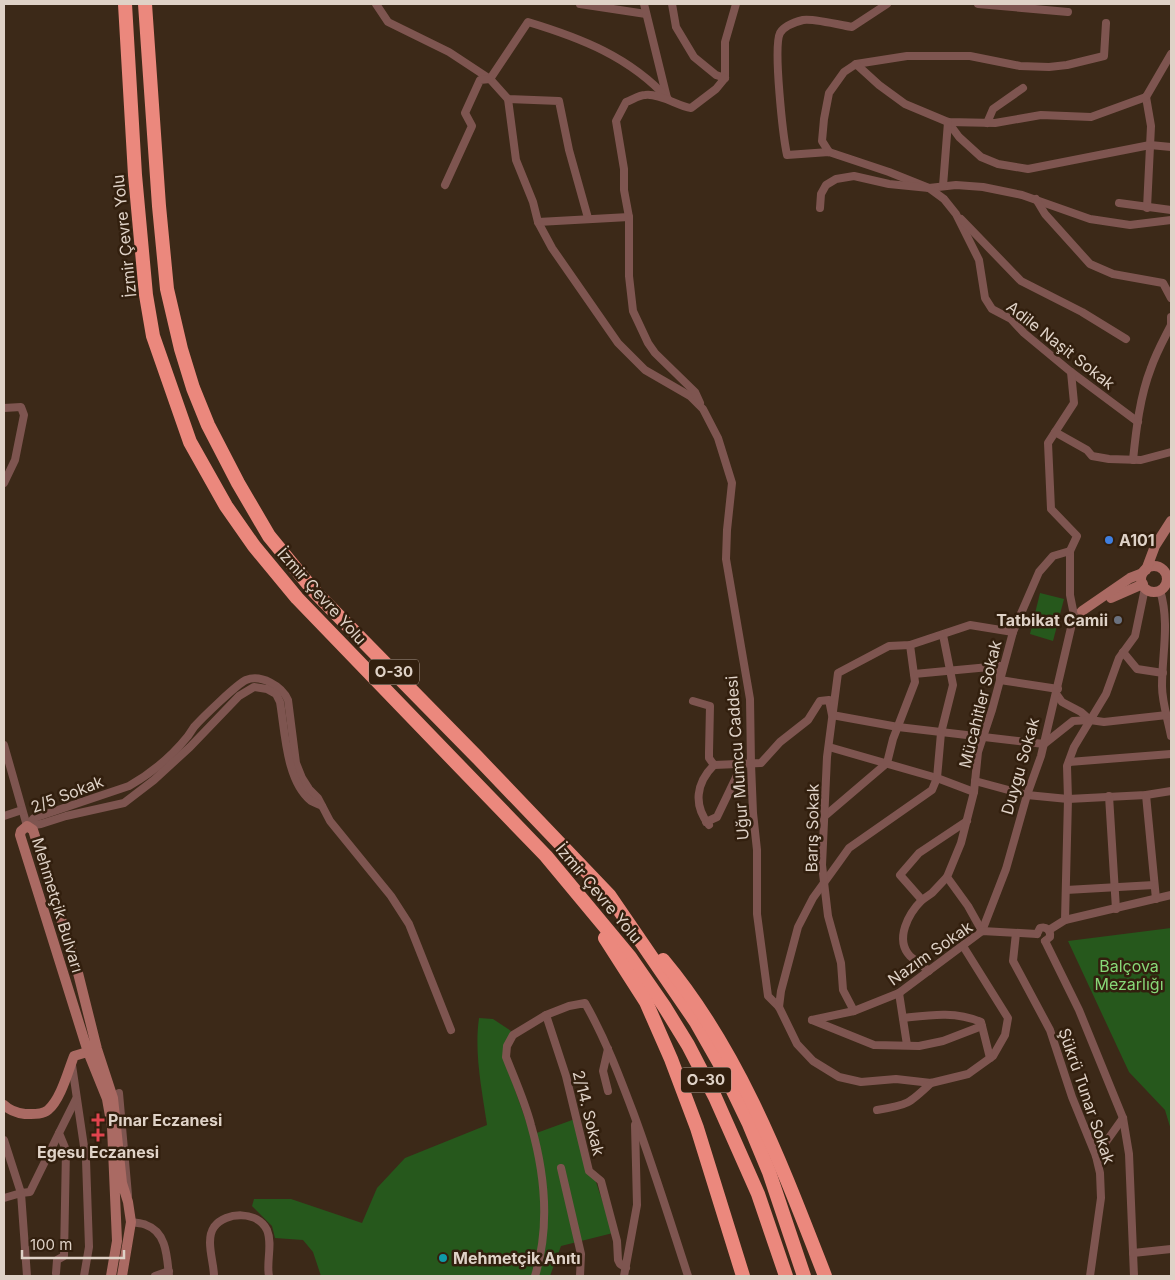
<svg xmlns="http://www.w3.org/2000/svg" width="1175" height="1280" font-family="Inter,sans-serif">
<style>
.green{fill:#26581c}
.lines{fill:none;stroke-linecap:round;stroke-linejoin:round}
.street{stroke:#7e5550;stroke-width:8}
.secondary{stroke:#aa6a63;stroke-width:10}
.highway{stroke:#eb887d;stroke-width:14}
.shop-dot{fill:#3f7fe0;stroke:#321f0e;stroke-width:2}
.worship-dot{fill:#6b7280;stroke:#321f0e;stroke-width:2}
.health-dot{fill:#e0444e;stroke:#321f0e;stroke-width:2}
.culture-dot{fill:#0f9aa8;stroke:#321f0e;stroke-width:2}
.labels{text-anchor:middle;stroke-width:5;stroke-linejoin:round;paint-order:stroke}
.shield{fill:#321f0e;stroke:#ab9c90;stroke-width:1}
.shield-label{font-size:15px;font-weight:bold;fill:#dfd2c7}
.street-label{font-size:16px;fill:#dfd2c7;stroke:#321f0e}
.poi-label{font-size:16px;font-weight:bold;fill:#dfd2c7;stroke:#321f0e;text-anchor:start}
.park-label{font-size:16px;fill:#87d877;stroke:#321f0e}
</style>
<rect width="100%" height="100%" fill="#3c2918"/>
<g class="green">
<path d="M1040,593l24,6 -11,42 -23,-7z"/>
<path d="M1171,928v202l-6,-20 -36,-38 -61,-131z"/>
<path d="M479,1018l14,1 18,12 -7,14v14l27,76 44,-16 38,114 -52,13 -11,30h-229l-8,-24 -10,-12 -28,-2 -3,-12 -20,-20 2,-7h37l71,24 15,-35 28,-30 82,-33c-5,-35 -13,-71 -8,-107z"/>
</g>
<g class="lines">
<g class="street">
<path d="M376,4l12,18 61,30 41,27 18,20 51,2 10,49 19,68"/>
<path d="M580,4l66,10"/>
<path d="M644,4l23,94"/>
<path d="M672,4l4,23 18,30 22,18 9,3"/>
<path d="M887,4l-35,23c-11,-2 -40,-9 -49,-7 -8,2 -19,6 -23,13 -7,14 3,103 7,122l42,-3 60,20 40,16 27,-3 27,2 39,8 68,24 40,6 41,-5"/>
<path d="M978,4l90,8"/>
<path d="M856,64l51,-8h63l50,10 29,1 18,-2 37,-9 2,-33"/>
<path d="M725,78v-36l11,-38"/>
<path d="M1146,97l5,29 -4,82"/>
<path d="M1146,97l25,-43"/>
<path d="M508,99l8,61 17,42 5,20 14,26 66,95 27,27 45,26 13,13 15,29 14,45 -5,47 -1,29 24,140 1,65 2,49 4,37v64l11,82 11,11 18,37 16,17 26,16 22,5 35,-3 35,4 37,-9 25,-18 12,-21 3,-17 -45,-72"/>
<path d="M948,122l11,15 22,20 17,7 30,5 122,-24 21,2"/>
<path d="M987,123l6,-14 30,-21"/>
<path d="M829,152l-7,-11 2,-22 5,-26 15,-21 12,-8 23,21 26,19 43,18 47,1 46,-8 50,2 55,-20"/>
<path d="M445,185l27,-59 -7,-13 15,-33 10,-1 38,-57c53,16 102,35 140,77"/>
<path d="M943,186l5,-64"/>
<path d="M1036,199l9,15 45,50 23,10 50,9 8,15"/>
<path d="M1119,203l52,7"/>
<path d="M820,208l1,-14 5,-9 10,-6 18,-3 35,8 40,4 15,11 12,15 23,46 6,38 7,11 19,10 13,14 47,39 67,50"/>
<path d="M961,219l60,62 61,31 44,27"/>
<path d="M538,222l91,-5"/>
<path d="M1071,372l3,31 -26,40 3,66 26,27 -7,15v44l4,20"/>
<path d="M700,403l-5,-11 -40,-39 -7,-10 -15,-32 -4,-35v-59l-5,-27v-21l-8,-48 10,-19c6,-2 13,-7 19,-7 15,-2 32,11 46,13l25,-19 9,-11"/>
<path d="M4,408l17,-1 3,8 -9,45 -11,23"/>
<path d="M1055,432l32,18 5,6 17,3 32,1 30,-8"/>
<path d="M1133,460c3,-30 7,-64 18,-92 5,-15 13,-29 20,-43v-8"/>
<path d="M1160,590c10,34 2,63 2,96 0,16 6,34 9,50"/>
<path d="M1123,652l14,17 26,4"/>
<path d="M914,674l86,-8v14l58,9"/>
<path d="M1057,695l5,7 19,10 9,8 14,2 63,-7"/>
<path d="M693,701l17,5 -1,46v6l5,7 47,-2 19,-21 28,-22 12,-19 9,-1 3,15 66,12 146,17 29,-23 17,-1"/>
<path d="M4,745l23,81"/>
<path d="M829,747l108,31 37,14"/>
<path d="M1069,762l102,-8"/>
<path d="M975,781l52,14 41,4 78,-4 25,-4"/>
<path d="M1146,795l10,104"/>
<path d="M1109,796l7,113"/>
<path d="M826,815l61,-52 6,-24 22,-57 -5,-37"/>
<path d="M4,816l18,-6"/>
<path d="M706,822l11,-5 25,-52"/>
<path d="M709,825c-16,-20 -13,-42 5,-60"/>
<path d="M27,826l7,-8 95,-32c21,-12 43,-30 59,-50 2,-3 4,-6 6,-9 8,-9 43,-43 52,-47 15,-6 36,6 42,20l8,63 6,15 7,11 9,9 12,23 61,75 18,28 42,106"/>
<path d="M27,826l14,-2 25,-8 58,-13 30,-23 36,-33 49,-51 15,-9 13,2 9,5 4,8c5,29 6,79 31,99 3,2 8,3 11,5"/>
<path d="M947,877l-15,16 -10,7 -22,-25 19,-22 48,-32"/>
<path d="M1066,890l88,-5"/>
<path d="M922,900c-13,13 -28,39 -12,56 6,5 13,10 19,15"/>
<path d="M1065,920l3,-121 -1,-33 7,-19 32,-53 13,-36 16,-22 10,-48"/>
<path d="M1049,930l16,-10 106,-25"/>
<path d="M982,931l-14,-25 -21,-29 14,-34 13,-51 4,-40 14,-42 21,-78 26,-60 14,-16 17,-5"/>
<path d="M982,931l24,-62 21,-74 14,-39 33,-141 8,-4"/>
<path d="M1016,933l-3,28 37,69 22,67 24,59 4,17 1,25 -11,78"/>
<path d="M1037,934l3,-6c6,-2 11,2 10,9l-5,4"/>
<path d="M1045,941l34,69 44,108 6,36 5,122"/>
<path d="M899,993l8,52"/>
<path d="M779,1007l2,-16 17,-64 15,-29 26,-36 10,-14 83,-58 5,-12 4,-45 12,-48 -10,-50"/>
<path d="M854,1011l-11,-21 -2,-27 -13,-47 -6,-51 5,-108 11,-84 51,-27 21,-1 60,-20 43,7"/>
<path d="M546,1015l20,61 23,95 12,10 16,60 1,19 2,4 6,4"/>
<path d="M903,1018c27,-3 52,-7 78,4l9,36"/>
<path d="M812,1020l42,-9 45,-18 83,-62 55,3"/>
<path d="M812,1020l62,25 45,1 24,-5 39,-15"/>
<path d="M608,1049l-5,22 5,20"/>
<path d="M72,1065l14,95 3,87 -5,29"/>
<path d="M119,1093l9,102"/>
<path d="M877,1110c31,-5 32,-6 54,-27"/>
<path d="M4,1140l17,53 9,-1 29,-59"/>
<path d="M1096,1156l27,-38"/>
<path d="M561,1168l20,86 -1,22"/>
<path d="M4,1198l17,-5 6,83"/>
<path d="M131,1222c5,1 11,1 15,3 21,7 21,33 23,51"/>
<path d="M1133,1253l38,-4"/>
<path d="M56,1273l1,-13 7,-4 2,-106 -7,-17 17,-34"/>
<path d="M155,1276l14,-5"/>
<path d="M214,1276c0,-14 -9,-36 0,-49 12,-16 44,-16 53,3 6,14 -1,32 2,46"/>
<path d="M535,1276c15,-49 10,-102 -4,-151 -6,-23 -16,-45 -25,-68l1,-11 6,-11 33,-20 23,-9 16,-3c20,35 34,72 48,109 20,54 37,109 55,164"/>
<path d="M624,1276l13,-71 -2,-80"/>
</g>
<g class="secondary">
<circle cx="1154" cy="579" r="13"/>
<path d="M1146,570l9,-24 16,-25"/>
<path d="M1111,598l32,-14"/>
<path d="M1082,611l48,-33 13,-5"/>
<path d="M4,1105c6,6 13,8 21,9 8,0 17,1 23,-4 13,-11 20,-39 26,-54l20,-6"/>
<path d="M111,1276l6,-35 -5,-114 -5,-28 -19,-47 -68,-217 1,-4 6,-5 6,4 45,143 19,76 16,49 9,85 6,19 3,20 -9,54"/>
</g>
<g class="highway">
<path d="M125,4l10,171 11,120 7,41 37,106 36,64 28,40 43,52 249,258 84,101 34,49 24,39 27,52 43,97 28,82"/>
<path d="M145,4l14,202 8,83 14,60 12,39 15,37 30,58 31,53 45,55 163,166 132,138 87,127 25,44 28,58 20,48 35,104"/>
<path d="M605,938l41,64 25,57 26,69 46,148"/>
<path d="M663,960c77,92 119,206 162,316"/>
</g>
</g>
<circle class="shop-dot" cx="1109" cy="540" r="5"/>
<circle class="worship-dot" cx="1118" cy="620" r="5"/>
<g class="health-dot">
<path d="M95.5 1112.5h5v5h5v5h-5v5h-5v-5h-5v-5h5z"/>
<path d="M95.5 1127.5h5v5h5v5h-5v5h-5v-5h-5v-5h5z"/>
</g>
<circle class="culture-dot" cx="443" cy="1258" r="5"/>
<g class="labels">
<g class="shield">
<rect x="369" y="659.5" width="50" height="25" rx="4"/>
<rect x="681" y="1067.5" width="50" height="25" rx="4"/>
</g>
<g class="shield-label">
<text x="394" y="677">O-30</text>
<text x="706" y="1085">O-30</text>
</g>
<g class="street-label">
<text transform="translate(124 236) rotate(-96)" y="6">İzmir Çevre Yolu</text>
<text transform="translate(1061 345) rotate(38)" y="6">Adile Naşit Sokak</text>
<text transform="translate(322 596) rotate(48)" y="6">İzmir Çevre Yolu</text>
<text transform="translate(980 704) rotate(-76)" y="6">Mücahitler Sokak</text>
<text transform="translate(737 758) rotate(-94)" y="6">Uğur Mumcu Caddesi</text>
<text transform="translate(1020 766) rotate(-74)" y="6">Duygu Sokak</text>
<text transform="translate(67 794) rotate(-21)" y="6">2/5 Sokak</text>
<text transform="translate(812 828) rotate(-89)" y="6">Barış Sokak</text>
<text transform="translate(599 893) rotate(50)" y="6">İzmir Çevre Yolu</text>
<text transform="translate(58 905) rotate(73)" y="6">Mehmetçik Bulvarı</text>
<text transform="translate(930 953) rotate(-35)" y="6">Nazım Sokak</text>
<text transform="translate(1087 1096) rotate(71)" y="6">Şükrü Tunar Sokak</text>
<text transform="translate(589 1113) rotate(76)" y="6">2/14. Sokak</text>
</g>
<g class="poi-label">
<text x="1119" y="546">A101</text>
<text x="1108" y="626" text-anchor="end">Tatbikat Camii</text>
<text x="108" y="1126">Pınar Eczanesi</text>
<text x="98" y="1158" text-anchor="middle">Egesu Eczanesi</text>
<text x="453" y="1264">Mehmetçik Anıtı</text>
</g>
<g class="park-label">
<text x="1129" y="972">Balçova<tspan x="1129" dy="18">Mezarlığı</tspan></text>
</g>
</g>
<rect width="1175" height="1280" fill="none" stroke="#dfd2c7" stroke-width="10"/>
<path d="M22 1250v8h102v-8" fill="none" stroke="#dfd2c7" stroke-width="2.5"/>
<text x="30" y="1250" font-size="15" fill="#dfd2c7" stroke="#321f0e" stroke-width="4" paint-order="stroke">100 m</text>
</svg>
